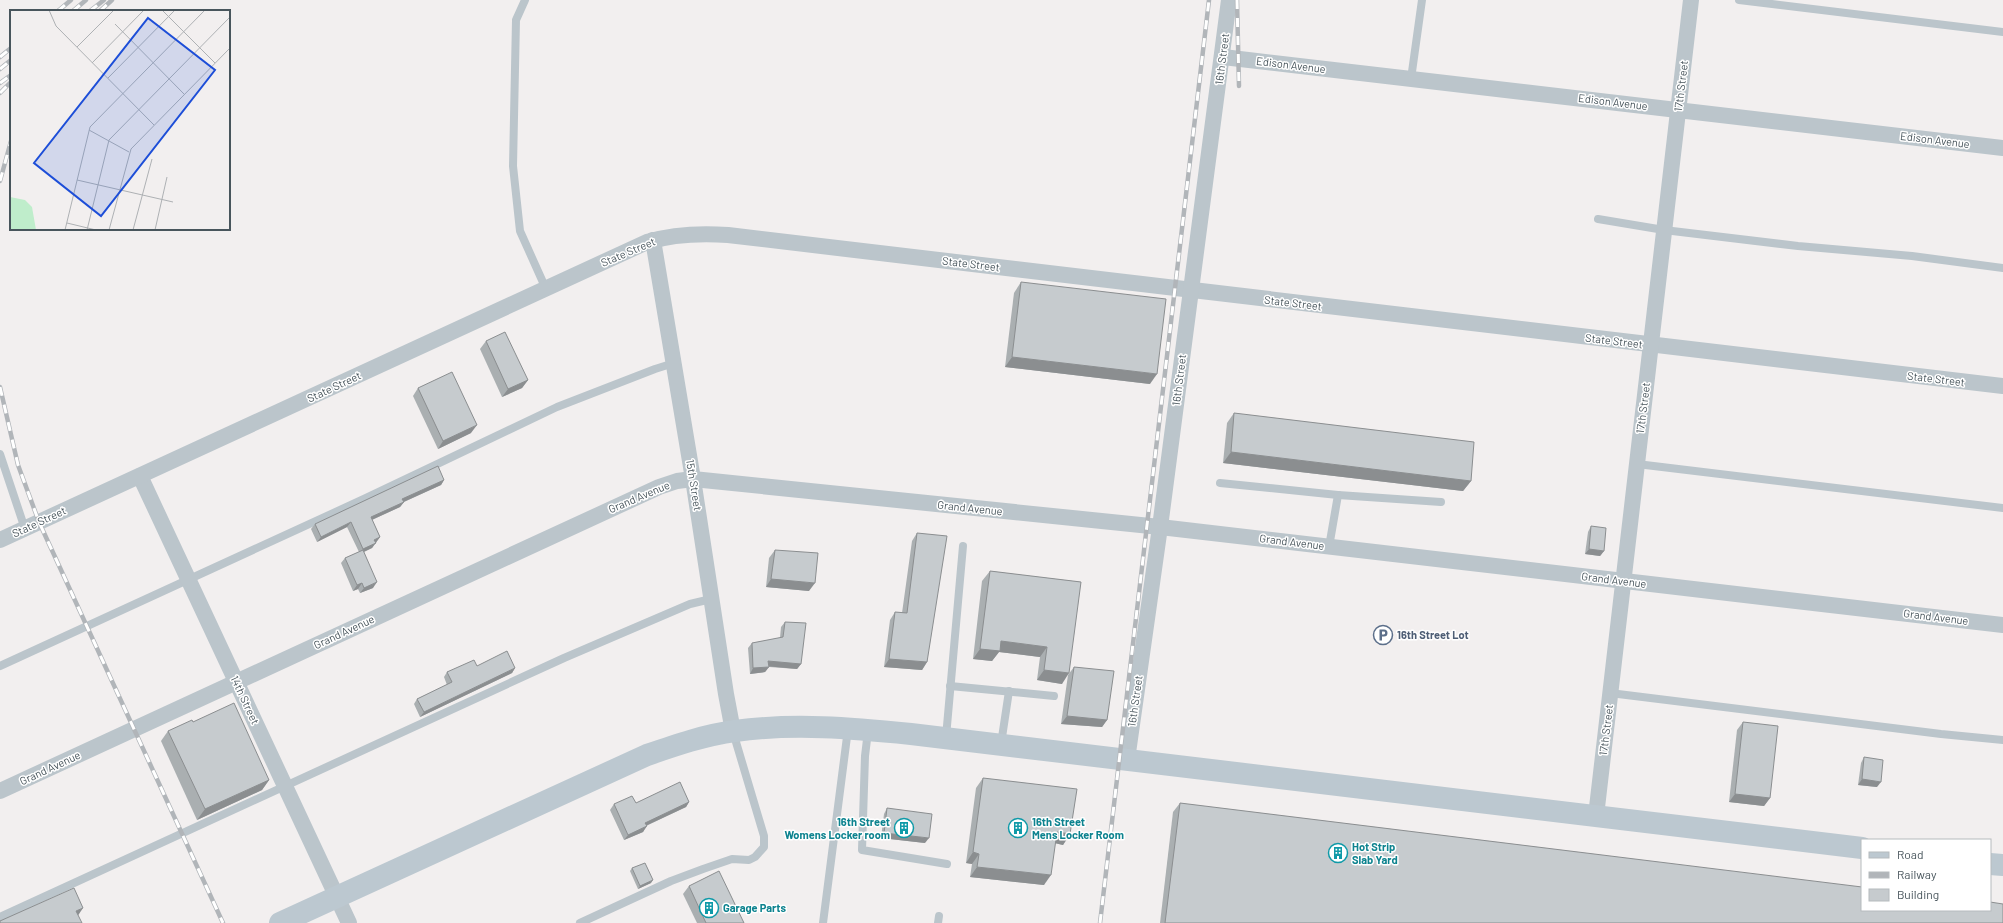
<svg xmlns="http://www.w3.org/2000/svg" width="2003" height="923" font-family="Barlow,sans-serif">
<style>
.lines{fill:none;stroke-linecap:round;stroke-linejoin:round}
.lane{stroke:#bbc5cb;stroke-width:8}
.street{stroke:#bbc5cb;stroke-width:16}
.secondary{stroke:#bcc8d0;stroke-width:22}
.rail-casing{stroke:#b1b5b9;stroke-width:4.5}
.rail{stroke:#fff;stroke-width:3;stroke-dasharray:9;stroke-linecap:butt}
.wall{fill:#aaafb1}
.shaded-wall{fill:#8b8e90}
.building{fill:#c6cbce;stroke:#8b8e90}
.labels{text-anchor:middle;stroke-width:3;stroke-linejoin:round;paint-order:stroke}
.street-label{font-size:11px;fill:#48555c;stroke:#fff}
.service-label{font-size:11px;font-weight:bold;fill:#4e5e75;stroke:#fff;text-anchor:start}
.culture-label{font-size:11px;font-weight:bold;fill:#0d838f;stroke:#fff;text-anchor:start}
.inset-road{fill:none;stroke:#aeb1b4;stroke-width:1}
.view{fill:#1d4ed8;fill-opacity:0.15;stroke:#1d4ed8;stroke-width:2}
.inset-edge{fill:none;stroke:#48555c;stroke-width:2}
</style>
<rect width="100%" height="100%" fill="#f2efef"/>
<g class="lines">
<g class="lane">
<path d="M525,0l-9,20 -3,146 7,65 26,58"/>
<path d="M1739,0l264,32"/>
<path d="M1411,79l11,-79"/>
<path d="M1598,219l66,11 134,16 114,10 91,12"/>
<path d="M0,454l25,75"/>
<path d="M1637,464l366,44"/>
<path d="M1220,483l118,12"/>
<path d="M1329,547l9,-52 103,7"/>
<path d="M0,666l366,-168 191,-91 98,-38 19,-6"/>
<path d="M950,686l104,10"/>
<path d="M1610,693l331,41 62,6"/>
<path d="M868,731l-3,25 -3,94 85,14"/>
<path d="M946,737l17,-191"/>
<path d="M1001,744l8,-53"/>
<path d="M0,917l564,-259 126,-54 21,-5"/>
<path d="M580,923l91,-42 32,-12 29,-10 17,1 6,-3 9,-10v-11l-31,-104"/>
<path d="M823,923l25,-194"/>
<path d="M938,923l1,-7"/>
</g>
<g class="street">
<path d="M1223,57l780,91"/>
<path d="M653,240l40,239 33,215 7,37"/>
<path d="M140,476l209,447"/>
<path d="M0,540l647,-298c27,-8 53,-9 81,-7l1275,151"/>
<path d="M1127,760l33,-233 69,-527"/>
<path d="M0,791l659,-304 18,-6 16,-2 467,48 843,98"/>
<path d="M1596,816l95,-816"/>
</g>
<g class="secondary">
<path d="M1990,864l13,1"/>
<path d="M280,923l367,-168c29,-10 58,-20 88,-24 59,-8 117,-3 176,3l951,114"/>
</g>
<defs>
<g id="rail">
<path d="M1237,0l2,86"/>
<path d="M58,11l13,-11"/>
<path d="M73,11l13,-11"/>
<path d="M90,11l14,-11"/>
<path d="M100,11l12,-11"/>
<path d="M0,57l11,-9"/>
<path d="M0,69l11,-9"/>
<path d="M0,83l11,-8"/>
<path d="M0,93l11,-11"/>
<path d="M0,181l11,-40"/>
<path d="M0,387l18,78 21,57 184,401"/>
<path d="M1100,923l109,-923"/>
</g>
</defs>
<use href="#rail" class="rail-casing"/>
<use href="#rail" class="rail"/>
</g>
<g class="wall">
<path d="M1021,282l129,102 -145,-17 9,-74z"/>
<path d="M486,341l42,39 -6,8 -20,9 -22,-48z"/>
<path d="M418,388l53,45 -33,16 -25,-53z"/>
<path d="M1234,413l237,68 -8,10 -240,-28 4,-40z"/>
<path d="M444,480l-3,5 -37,17 -4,5 -28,13 8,17 -8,11 -8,4 9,36 -13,5 -2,-4 -5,2 -12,-28 4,-5 14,-6 -12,-25 -30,15 -6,-13 4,-5z"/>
<path d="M1591,526l13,25 -4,5 -15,-2 3,-22z"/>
<path d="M917,533l10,129 -5,8 -38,-3 6,-47 5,-8 7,1 10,-72z"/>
<path d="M775,550l34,41 -43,-4 3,-29z"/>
<path d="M990,571l91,11 -19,102 -25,-4 3,-23 -41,-5 -7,9 -19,-2 9,-78z"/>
<path d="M785,622l16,42 -4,5 -28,-2 -4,5 -15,2 -2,-26 4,-5 28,-5 1,-11z"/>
<path d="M477,666l38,2 -3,5 -92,44 -6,-13 3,-5 30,-14 -3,-8 3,-5z"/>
<path d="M1074,667l33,53 -5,7 -41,-3 7,-49z"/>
<path d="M193,722l76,58 -7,10 -65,30 -36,-79 7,-10z"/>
<path d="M1743,722l27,76 -6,8 -35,-4 8,-72z"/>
<path d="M1864,757l13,30 -19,-2 3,-22z"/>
<path d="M983,778l87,56 -7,11 -8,-2 -11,42 -74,-8 2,-13 -6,-1 10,-75z"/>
<path d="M689,802l-3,5 -40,19 -3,6 -19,8 -14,-30 4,-6 22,-1z"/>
<path d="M1180,803l823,120h-843l13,-111z"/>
<path d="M887,808l38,35 -44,-5 3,-24z"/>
<path d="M632,868l19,15 -13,6 -8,-18z"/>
<path d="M689,886l55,37h-47l-14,-29z"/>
</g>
<g class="shaded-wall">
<path d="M1012,357l145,17 -7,10 -145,-17z"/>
<path d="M528,380l-6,8 -20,9 6,-8z"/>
<path d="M477,425l-6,8 -33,16 5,-8z"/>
<path d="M1231,452l240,29 -8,10 -240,-28z"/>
<path d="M444,480l-3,5 -42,19 3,-5z"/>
<path d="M404,502l-4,5 -33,15 4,-5z"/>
<path d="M351,522l-4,5 -30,15 4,-5z"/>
<path d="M380,537l-8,11 -13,6 4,-5 11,-9z"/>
<path d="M1589,549l15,2 -4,5 -15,-2z"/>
<path d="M771,579l44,4 -6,8 -43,-4z"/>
<path d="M377,582l-4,6 -13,5 4,-5z"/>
<path d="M362,583l-4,6 -5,2 4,-6z"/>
<path d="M1001,641l46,6 -7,10 -41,-5 -7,9 -19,-2 7,-10z"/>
<path d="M889,659l38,3 -5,8 -38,-3z"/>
<path d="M768,661l33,3 -4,5 -32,-3z"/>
<path d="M769,667l-4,5 -15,2 3,-6z"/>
<path d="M515,668l-3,5 -92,44 4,-5z"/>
<path d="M1044,670l25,3 -7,11 -25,-4z"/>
<path d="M1067,716l40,4 -5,7 -41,-3z"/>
<path d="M1862,779l19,3 -4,5 -19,-2z"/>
<path d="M269,780l-7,10 -65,30 8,-11z"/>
<path d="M1735,794l35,4 -6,8 -35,-4z"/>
<path d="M689,802l-3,5 -45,21 4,-5z"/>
<path d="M647,826l-4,6 -19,8 4,-5z"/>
<path d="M1057,832l13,2 -7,11 -13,-3z"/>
<path d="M884,833l45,5 -4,5 -44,-5z"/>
<path d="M973,852l6,2 -7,10 -6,-1z"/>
<path d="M977,867l74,8 -7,10 -74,-8z"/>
<path d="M653,880l-2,3 -13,6 2,-3z"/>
<path d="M83,908l-6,9 -1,-6z"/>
</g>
<g class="building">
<path d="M1021,282l145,17 -9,75 -145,-17z"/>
<path d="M505,332l23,48 -20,9 -22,-48z"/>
<path d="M452,372l25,53 -34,16 -25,-53z"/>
<path d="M1234,413l240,29 -3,39 -240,-29z"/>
<path d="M438,466l6,14 -42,19 2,3 -33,15 9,20 -6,3 2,3 -13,6 -12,-27 -30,15 -6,-13z"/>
<path d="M1591,526l15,2 -2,23 -15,-2z"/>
<path d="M917,533l30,3 -20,126 -38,-3 6,-47 12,1z"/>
<path d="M363,550l14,32 -13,6 -2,-5 -5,2 -12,-27z"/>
<path d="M775,550l43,3 -3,30 -44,-4z"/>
<path d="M990,571l91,11 -12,91 -25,-3 3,-23 -46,-6 -1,10 -20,-2z"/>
<path d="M785,622l21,1 -5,41 -33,-3 1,6 -16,1 -1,-25 31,-6z"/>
<path d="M507,651l8,17 -91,44 -7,-13 35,-17 -5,-10 27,-12 3,6z"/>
<path d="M1074,667l40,4 -7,49 -40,-4z"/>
<path d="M234,703l35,77 -64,29 -37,-78 24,-11 1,2z"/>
<path d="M1743,722l35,4 -8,72 -35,-4z"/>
<path d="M1864,757l19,3 -2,22 -19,-3z"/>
<path d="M983,778l94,11 -7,45 -13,-2 -6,43 -74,-8 2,-13 -6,-2z"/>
<path d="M680,782l9,20 -44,21 2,3 -19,9 -14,-31 18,-8 4,7z"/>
<path d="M1180,803l682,84v23h128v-8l13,2v19h-838z"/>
<path d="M887,808l45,6 -3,24 -45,-5z"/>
<path d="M645,863l8,17 -13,6 -8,-18z"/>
<path d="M719,871l25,52h-38l-17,-37z"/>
<path d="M74,888l9,20 -7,3 6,12h-82v-2z"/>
</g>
<defs>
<symbol id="parking-ring" viewBox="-11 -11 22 22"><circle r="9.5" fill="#fff" stroke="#5c6f8a" stroke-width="1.5"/><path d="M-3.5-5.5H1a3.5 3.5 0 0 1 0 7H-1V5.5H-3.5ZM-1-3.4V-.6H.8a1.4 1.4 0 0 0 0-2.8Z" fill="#5c6f8a"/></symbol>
<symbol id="building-ring" viewBox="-11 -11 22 22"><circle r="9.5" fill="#fff" stroke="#0f9aa8" stroke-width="1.5"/><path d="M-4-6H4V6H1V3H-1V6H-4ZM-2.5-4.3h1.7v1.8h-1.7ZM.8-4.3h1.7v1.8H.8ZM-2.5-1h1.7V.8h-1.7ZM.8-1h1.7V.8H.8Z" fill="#0f9aa8"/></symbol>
</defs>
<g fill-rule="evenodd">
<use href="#parking-ring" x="1372" y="624" width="22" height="22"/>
<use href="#building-ring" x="893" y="817" width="22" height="22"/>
<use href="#building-ring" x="1007" y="817" width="22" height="22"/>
<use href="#building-ring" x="1327" y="842" width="22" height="22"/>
<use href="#building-ring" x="698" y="897" width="22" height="22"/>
</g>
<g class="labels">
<g class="street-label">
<text transform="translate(1222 59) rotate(-83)" y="4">16th Street</text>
<text transform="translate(1291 65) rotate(7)" y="4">Edison Avenue</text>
<text transform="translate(1681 86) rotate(-83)" y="4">17th Street</text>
<text transform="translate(1613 102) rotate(7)" y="4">Edison Avenue</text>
<text transform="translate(1935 140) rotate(7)" y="4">Edison Avenue</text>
<text transform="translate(628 252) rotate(-23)" y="4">State Street</text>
<text transform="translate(971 264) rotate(7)" y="4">State Street</text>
<text transform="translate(1293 303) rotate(7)" y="4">State Street</text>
<text transform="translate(1614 341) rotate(7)" y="4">State Street</text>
<text transform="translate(1936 379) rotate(7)" y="4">State Street</text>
<text transform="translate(1179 380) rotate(-83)" y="4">16th Street</text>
<text transform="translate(334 387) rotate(-25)" y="4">State Street</text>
<text transform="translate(1643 408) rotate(-83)" y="4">17th Street</text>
<text transform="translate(694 485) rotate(81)" y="4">15th Street</text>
<text transform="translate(639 497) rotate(-23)" y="4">Grand Avenue</text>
<text transform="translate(970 508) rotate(6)" y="4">Grand Avenue</text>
<text transform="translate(39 522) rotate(-25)" y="4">State Street</text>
<text transform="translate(1292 542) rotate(7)" y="4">Grand Avenue</text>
<text transform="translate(1614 580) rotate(7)" y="4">Grand Avenue</text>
<text transform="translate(1936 617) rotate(7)" y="4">Grand Avenue</text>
<text transform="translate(344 632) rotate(-25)" y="4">Grand Avenue</text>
<text transform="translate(245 700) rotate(65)" y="4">14th Street</text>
<text transform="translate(1135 701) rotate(-82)" y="4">16th Street</text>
<text transform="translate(1606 730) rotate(-83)" y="4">17th Street</text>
<text transform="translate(50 768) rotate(-25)" y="4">Grand Avenue</text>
</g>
<g class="service-label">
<text x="1397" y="639">16th Street Lot</text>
</g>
<g class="culture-label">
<text x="890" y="826" text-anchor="end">16th Street<tspan x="890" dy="13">Womens Locker room</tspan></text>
<text x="1032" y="826">16th Street<tspan x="1032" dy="13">Mens Locker Room</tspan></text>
<text x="1352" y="851">Hot Strip<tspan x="1352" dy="13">Slab Yard</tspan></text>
<text x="723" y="912">Garage Parts</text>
</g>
</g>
<g transform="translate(10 10)">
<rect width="220" height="220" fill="#f2efef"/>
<path d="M0,187l15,3 7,7 4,23h-26z" fill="#bfedcb"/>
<path class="inset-road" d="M39,0l7,16 98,99M152,0l53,53M105,14l69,70M67,37l37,-37M82,53l52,-53M98,68l67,-68M79,120l40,22M67,170l96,22M57,213l29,7M55,220l25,-103 115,-117M77,220l22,-90 121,-123M99,220l22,-81 99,-101M123,220l19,-71M145,220l12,-53"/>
<path class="view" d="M138,8l67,52 -114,146 -67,-53z"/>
<rect width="220" height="220" class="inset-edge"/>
</g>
<rect x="1861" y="839" width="130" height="72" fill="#ffffff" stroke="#b6bbbe"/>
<rect x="1869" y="852" width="20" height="6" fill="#bcc8d0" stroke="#b6bbbe"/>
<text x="1897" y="859" font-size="12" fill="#48555c">Road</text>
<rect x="1869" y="872" width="20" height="6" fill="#b1b5b9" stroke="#b6bbbe"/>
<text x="1897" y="879" font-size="12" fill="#48555c">Railway</text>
<rect x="1869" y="889" width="20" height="12" fill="#c6cbce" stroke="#b6bbbe"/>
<text x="1897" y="899" font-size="12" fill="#48555c">Building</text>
</svg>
